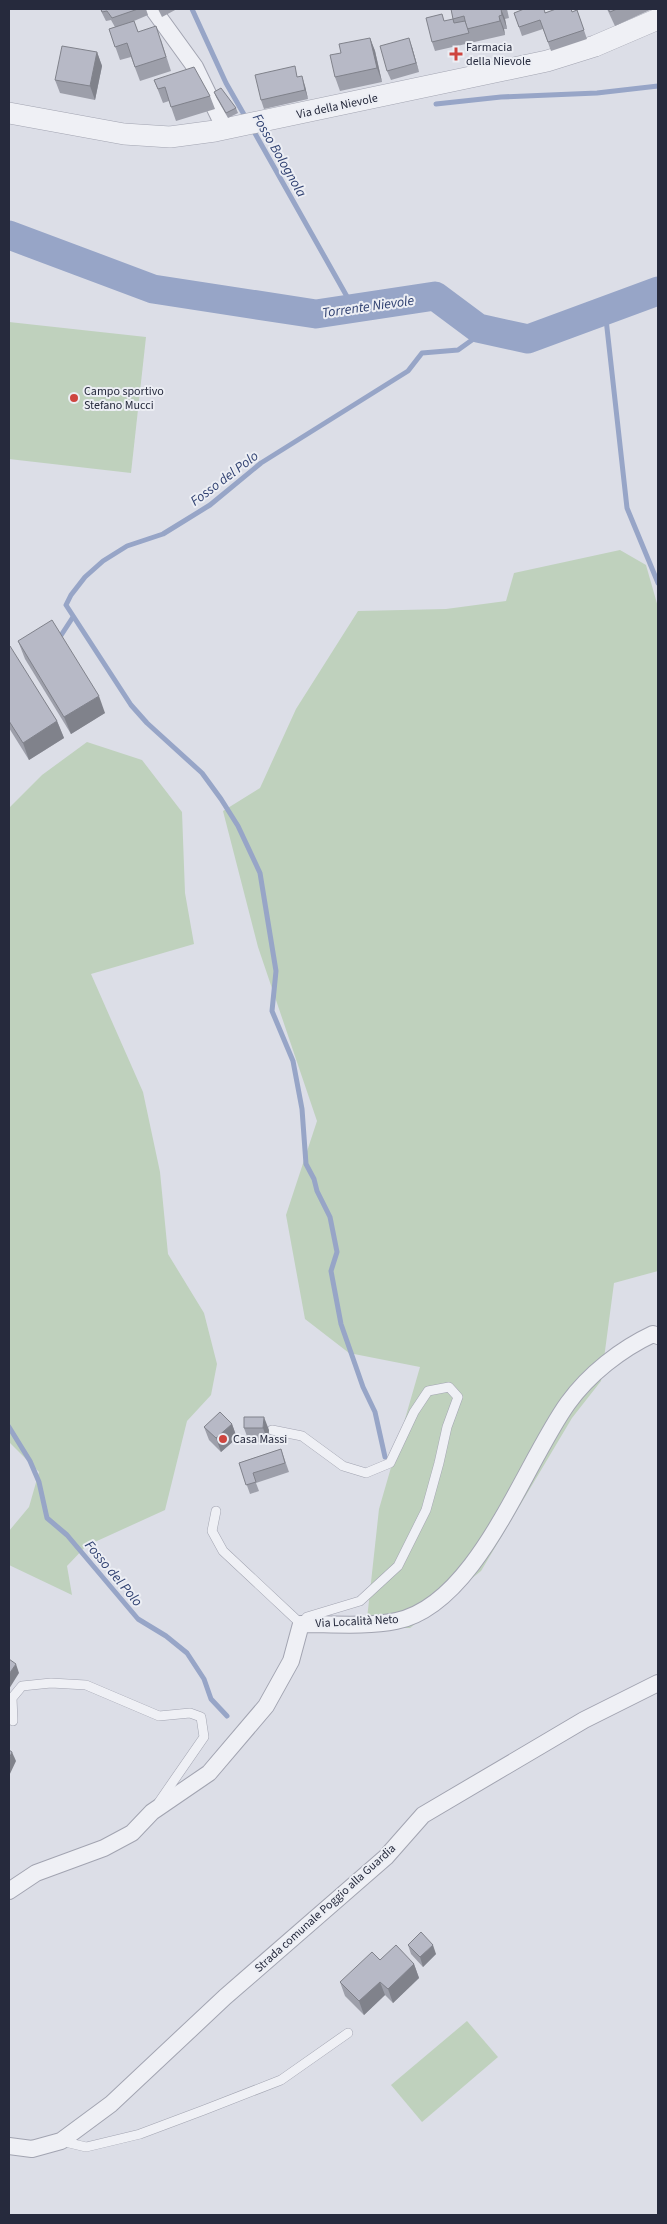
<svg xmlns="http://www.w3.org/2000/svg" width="667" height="2224" font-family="'Source Sans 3',sans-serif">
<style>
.green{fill:#bfd1bd}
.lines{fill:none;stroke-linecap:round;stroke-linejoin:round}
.stream{stroke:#97a5c7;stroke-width:5}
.river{stroke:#97a5c7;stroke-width:29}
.service-casing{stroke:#a2a4b1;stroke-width:10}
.minor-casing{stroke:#a2a4b1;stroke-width:18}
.tertiary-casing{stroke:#a2a4b1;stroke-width:22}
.service{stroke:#eff0f5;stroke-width:9}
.minor{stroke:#eff0f5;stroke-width:16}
.tertiary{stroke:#eff0f5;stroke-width:21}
.wall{fill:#9d9faa}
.shaded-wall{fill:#80828b}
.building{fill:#b7b9c6;stroke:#80828b}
.poi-dot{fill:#ce453f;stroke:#eceef4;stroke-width:2}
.labels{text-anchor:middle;stroke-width:4;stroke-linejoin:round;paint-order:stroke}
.poi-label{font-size:12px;fill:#262a3d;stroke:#eceef4;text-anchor:start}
.street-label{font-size:12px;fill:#262a3d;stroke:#eceef4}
.water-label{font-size:14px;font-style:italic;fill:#304171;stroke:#eceef4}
</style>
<rect width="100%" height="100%" fill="#dcdee7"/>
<g class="green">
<path d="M9,322l137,15 -15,136 -122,-14z"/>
<path d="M620,550l26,15 12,42v664l-44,12 -13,98 -29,37 -91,153 -71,57h-44l13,-119 41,-142 -71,-14 -44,-34 -19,-104 31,-94 -59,-174 -35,-136 37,-23 36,-79 62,-98 88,-2 60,-8 8,-28z"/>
<path d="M87,742l55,18 40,52 3,81 9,51 -103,30 52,118 17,80 8,82 36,59 13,51 -6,31 -24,26 -22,89 -79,36 -19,20 5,29 -63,-30v-34l20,-24 10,-35 -30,-30v-634l33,-33z"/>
<path d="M467,2021l31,36 -76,65 -31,-37z"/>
</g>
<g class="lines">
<g class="stream">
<path d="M192,9l34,74 20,35"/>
<path d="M436,104l65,-7 96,-4 61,-7"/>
<path d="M252,128l102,181"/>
<path d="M605,310l22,198 31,75"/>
<path d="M58,640l15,-23"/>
<path d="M9,1427l21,34 9,21 8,36 20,17 71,84 28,17 21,17 17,26 7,20 16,17"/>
<path d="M385,1457l-10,-45 -12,-25 -22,-63 -10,-53 6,-19 -7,-35 -13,-26 -3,-12 -8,-15 -4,-55 -9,-48 -21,-50 4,-40 -16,-98 -22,-47 -17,-27 -19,-26 -55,-50 -16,-18 -65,-100 5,-10 14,-18 18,-16 24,-15 36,-12 47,-29 51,-42 147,-92 14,-18 36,-3 28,-20"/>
</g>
<path class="river" d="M9,235l144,54 163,25 119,-18 43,32 50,11 130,-48"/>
<defs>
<g id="service">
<path d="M216,1511l-4,20 11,20 78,73 6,-7 53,-16 38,-35 28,-56 13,-47 8,-36 11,-30 -9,-10 -21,4 -14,21 -24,51 -24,10 -23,-7 -41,-30 -30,-6"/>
<path d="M13,1721l-1,-23 10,-12 29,-3 35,2 73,31 31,-3 11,4 3,20 -45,65"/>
<path d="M61,2141l25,6 54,-13 64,-24 77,-30 67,-47"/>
</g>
<g id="minor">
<path d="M153,9l42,58 30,62"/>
<path d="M9,1891l27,-18 68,-25 28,-15 20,-21 57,-39 57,-67 25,-45 10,-37c30,0 66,3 95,-3 81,-16 128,-157 172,-218 21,-29 53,-54 85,-69l5,2"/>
<path d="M9,2146l23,3 29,-8 50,-37 114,-107 161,-140 37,-42 161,-95 74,-37"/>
</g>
<path id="tertiary" d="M9,113l115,21 46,3 45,-6 332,-70 48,-15 63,-27"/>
</defs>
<use href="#service" class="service-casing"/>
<use href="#minor" class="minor-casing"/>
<use href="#tertiary" class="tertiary-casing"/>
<use href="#service" class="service"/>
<use href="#minor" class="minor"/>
<use href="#tertiary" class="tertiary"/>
</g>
<g class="wall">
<path d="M100,9h46l2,6 -14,6 4,11 23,8 10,31 -31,10 -9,-24 -11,3 -11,-31 6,-2 -4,-7 -5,1z"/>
<path d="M158,9h19l-15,8z"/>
<path d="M451,9h56l2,9 -4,1 2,10h-3l1,6 -70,16 -3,-9 21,-23z"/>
<path d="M607,9h45l-37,17z"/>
<path d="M577,10l10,29 -36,12 -8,-22 -21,7 -8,-23 58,-1z"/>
<path d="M370,38l5,13 7,31 -42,9 -5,-14 6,-24z"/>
<path d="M412,47l7,25 -28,8 -4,-9z"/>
<path d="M97,52l5,14 -7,34 -35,-7 -5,-13z"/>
<path d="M298,77l7,9 3,13 -44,10 -3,-9z"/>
<path d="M154,80l56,16 5,13 -39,12 -7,-20 -6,2z"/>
<path d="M214,92l22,16 2,5 -10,5 -12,-21z"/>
<path d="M18,641l87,72 -34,21 -46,-75z"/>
<path d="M9,647l48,74 7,17 -35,22 -20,-32z"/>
<path d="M244,1417l25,13 -1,12h-19l-5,-14z"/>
<path d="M232,1424l5,14 -16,14 -12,-12 -5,-13z"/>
<path d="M281,1449l8,23 -33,11 3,8 -9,3 -11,-31z"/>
<path d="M408,1945l28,9 -13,13 -12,-13z"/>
<path d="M380,1960l34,4 5,14 -26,25 -8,-8 -21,20 -19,-19 -5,-14z"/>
</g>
<g class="shaded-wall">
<path d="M501,9l4,10 2,10 -5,-14z"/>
<path d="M499,16l5,13 1,6 -5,-14z"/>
<path d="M370,38l5,13 7,31 -5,-14z"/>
<path d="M409,38l3,9 7,25 -3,-9z"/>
<path d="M97,52l5,14 -7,34 -5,-14z"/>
<path d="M302,76l3,10 3,13 -3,-9z"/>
<path d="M99,696l6,17 -34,21 -7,-17z"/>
<path d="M57,721l7,17 -35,22 -6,-17z"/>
<path d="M264,1417l5,13 -1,12 -5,-14z"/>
<path d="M232,1424l5,14 -16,14 -5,-14z"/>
<path d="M16,1664l3,9 -10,16v-15z"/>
<path d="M12,1752l4,9 -7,15v-17z"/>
<path d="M433,1945l3,9 -13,13 -3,-10z"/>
<path d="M414,1964l5,14 -26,25 -5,-14z"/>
<path d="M380,1982l5,13 -21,20 -5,-14z"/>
</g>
<g class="building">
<path d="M101,9h37l-26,9 -5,-7 -5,1z"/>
<path d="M451,9h50l1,6 -3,1 1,5 -33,8 -3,-13 -11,3z"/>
<path d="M524,9h20l1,4 11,-4h15l1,3 5,-2 7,20 -36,12 -8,-22 -21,7 -5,-14z"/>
<path d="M608,9h9l-7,3z"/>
<path d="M442,14l2,7 9,-2 1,4 11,-2 4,12 -37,9 -6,-24z"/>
<path d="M134,21l4,11 18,-6 10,31 -31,10 -8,-24 -12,4 -6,-18z"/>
<path d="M370,38l7,30 -42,9 -5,-22 11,-2 -2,-9z"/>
<path d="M409,38l7,25 -29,8 -7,-25z"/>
<path d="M62,46l35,6 -7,34 -35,-6z"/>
<path d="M295,66l2,11 5,-1 3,14 -44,10 -6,-25z"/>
<path d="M194,67l16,29 -39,11 -6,-20 -7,2 -4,-9z"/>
<path d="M221,88l15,20 -10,5 -12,-21z"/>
<path d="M52,620l47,76 -35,21 -46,-76z"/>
<path d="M10,646l47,75 -34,22 -14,-22v-74z"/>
<path d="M220,1412l12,12 -16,14 -12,-11z"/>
<path d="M244,1417h20l-1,11h-19z"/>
<path d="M281,1449l4,14 -32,10 3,9 -10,3 -7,-22z"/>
<path d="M9,1659l7,5 -7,10z"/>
<path d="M9,1750l3,2 -3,7z"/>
<path d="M421,1932l12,13 -13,12 -12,-12z"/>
<path d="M396,1945l18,19 -26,25 -8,-7 -21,19 -19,-19 32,-30 8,8z"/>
</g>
<g class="poi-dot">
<path d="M453.5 46.5h5v5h5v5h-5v5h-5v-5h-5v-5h5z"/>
<circle cx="74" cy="398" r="5"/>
<circle cx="223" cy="1439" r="5"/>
</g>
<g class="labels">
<g class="poi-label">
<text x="466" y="51">Farmacia<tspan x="466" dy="14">della Nievole</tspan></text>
<text x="84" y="395">Campo sportivo<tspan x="84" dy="14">Stefano Mucci</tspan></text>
<text x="233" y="1443">Casa Massi</text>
</g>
<g class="street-label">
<text transform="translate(337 106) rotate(-12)" y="4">Via della Nievole</text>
<text transform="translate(357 1621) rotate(-3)" y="4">Via Località Neto</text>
<text transform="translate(325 1908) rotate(-42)" y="4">Strada comunale Poggio alla Guardia</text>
</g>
<g class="water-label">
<text transform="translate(280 155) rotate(60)" y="5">Fosso Bolognola</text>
<text transform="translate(368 306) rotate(-8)" y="5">Torrente Nievole</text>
<text transform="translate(224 478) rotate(-37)" y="5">Fosso del Polo</text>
<text transform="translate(114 1573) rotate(50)" y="5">Fosso del Polo</text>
</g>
</g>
<rect width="667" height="2224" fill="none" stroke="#262a3d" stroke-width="20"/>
</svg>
